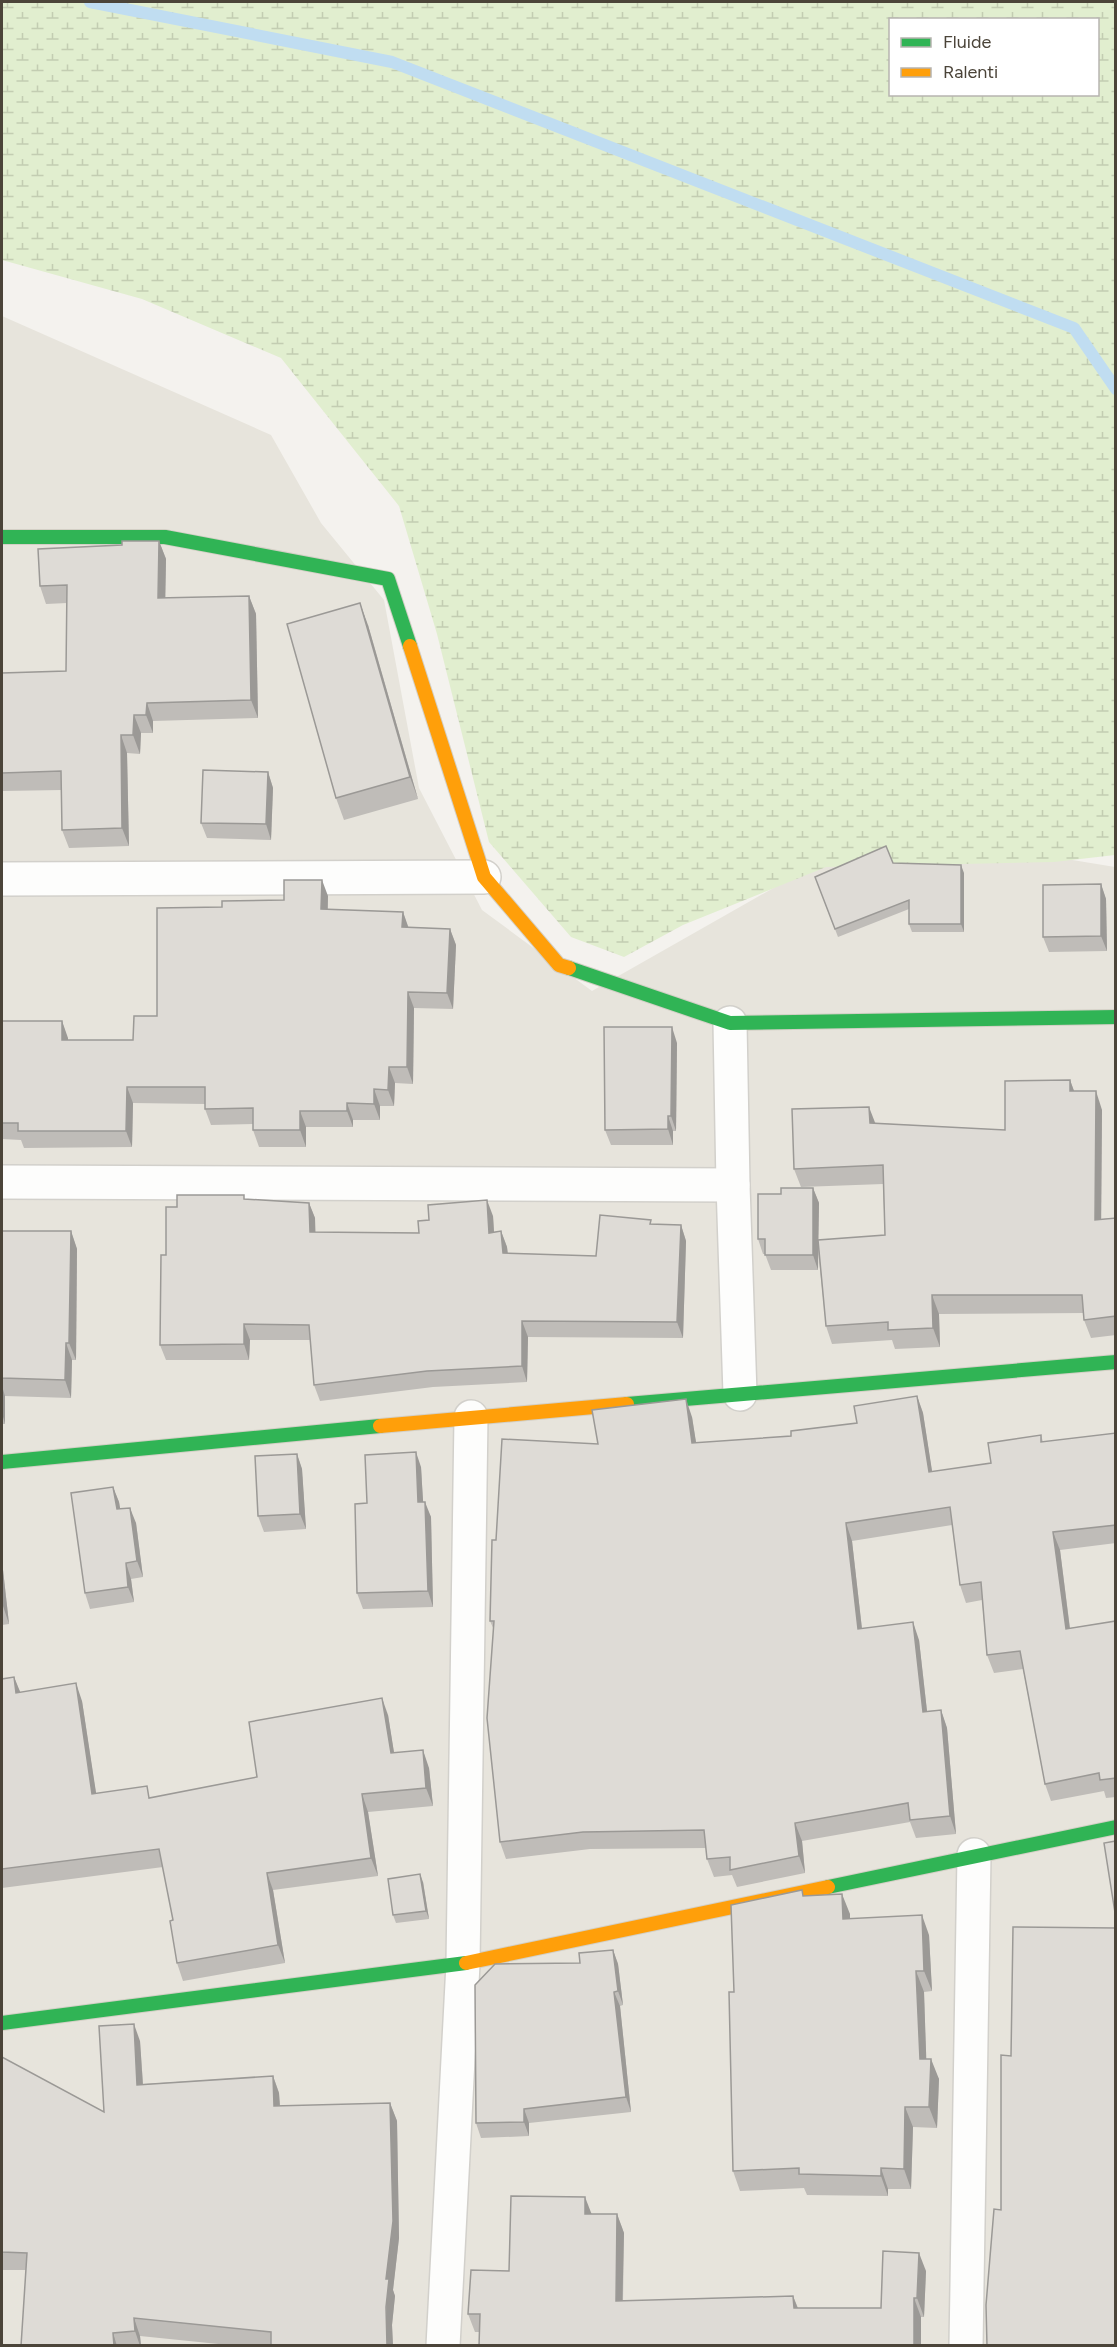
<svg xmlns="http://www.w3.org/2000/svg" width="1117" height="2347" font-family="Figtree,sans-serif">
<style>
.residential{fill:#e7e4dc}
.wetland{fill:url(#wetland-marsh);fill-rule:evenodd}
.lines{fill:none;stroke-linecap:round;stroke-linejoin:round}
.stream{stroke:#c0ddf1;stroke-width:12}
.street-casing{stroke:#d2d0cb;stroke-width:36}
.fast-casing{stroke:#d3cfc5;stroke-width:16}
.slow-casing{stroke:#d3cfc5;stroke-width:16}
.street{stroke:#fdfdfc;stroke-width:33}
.fast{stroke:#30b455;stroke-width:14}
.slow{stroke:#ff9f0a;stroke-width:14}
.wall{fill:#bfbcb8}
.shaded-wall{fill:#9b9996}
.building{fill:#dedbd6;stroke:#9b9996;stroke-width:1.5}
</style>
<defs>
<pattern id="wetland-marsh" width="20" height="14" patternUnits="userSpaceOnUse" patternTransform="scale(1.5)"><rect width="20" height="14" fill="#e1eecf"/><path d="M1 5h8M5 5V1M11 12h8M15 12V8" fill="none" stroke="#c3cdb2"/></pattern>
</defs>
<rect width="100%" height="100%" fill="#f4f2ee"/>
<path class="residential" d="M2,316l269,119 50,88 63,77 35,188 63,122 110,81 287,-163 236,39v1478h-1113z"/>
<path class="wetland" d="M2,2h1113v853l-61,7 -228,5 -143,58 -59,32 -53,-20 -82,-95 -52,-208 -38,-128 -118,-148 -139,-59 -140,-39zM890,20h208v74h-208z"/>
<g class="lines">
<path class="stream" d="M90,2l302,60 682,266 42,61"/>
<defs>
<g id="street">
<path d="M2,879l482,-2"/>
<path d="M730,1023l3,162 7,209"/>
<path d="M2,1182l731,3"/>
<path d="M443,2346l20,-382 8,-547"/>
<path d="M966,2346l8,-491"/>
</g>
<g id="fast">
<path d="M2,537h163l223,42 22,67"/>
<path d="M569,968l161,55 386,-6"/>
<path d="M627,1404l489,-42"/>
<path d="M2,1462l378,-36"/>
<path d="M828,1887l288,-60"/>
<path d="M2,2023l464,-60"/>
</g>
<g id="slow">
<path d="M410,646l74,231 75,88 10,3"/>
<path d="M380,1426l247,-22"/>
<path d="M466,1963l362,-76"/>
</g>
</defs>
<use href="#street" class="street-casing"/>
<use href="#fast" class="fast-casing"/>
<use href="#slow" class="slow-casing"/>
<use href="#street" class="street"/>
<use href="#fast" class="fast"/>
<use href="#slow" class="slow"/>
</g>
<g class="wall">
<path d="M159,541l7,18 -1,39 84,-2 7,18 2,104 -105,3v12h-12l-1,21 -13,-1 2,93 -60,2 -7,-18v-40l-60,1v-118l64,-2 1,-68 -21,1 -6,-18 82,-41z"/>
<path d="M368,625l50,174 -74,21 -8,-22z"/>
<path d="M268,772l5,16 -2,52 -64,-2 -6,-15z"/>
<path d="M893,863l71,10v59h-52l-3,-8v-15l-71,28 -23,-60z"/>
<path d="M1101,884l5,15 1,52 -58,1 -6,-15z"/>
<path d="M328,896v14l75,2 5,15 42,2 6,16 -3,64 -39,-1 -1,76 -18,-1 -1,23h-14v14h-27v7h-47v20h-47l-6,-17v-6l-42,1 -6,-16v-5l-72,-1 -1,44 -108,1 -3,-8 -19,-1v-118h60l6,19h65l24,-24 65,-109z"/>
<path d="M677,1043l-1,88h-3v14h-62l-6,-15z"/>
<path d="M1070,1080l4,11 28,19 -1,109 15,-1v117l-25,3 -7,-18v-7l-145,1 1,33 -45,2 -3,-9 -60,4 -6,-18 -8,-76v20h-47l-6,-16h-2l-5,-15 23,-45 32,-6 6,15 -1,37 67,-5 -2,-51 -82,3 -7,-18 81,-46 130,7z"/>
<path d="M246,1199l63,4 6,15v14l104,1 74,-17 1,16 7,-1 6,16 1,6 88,3 56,-32 29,1 5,16 -3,97 -155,-1 -1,45 -94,5 -113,14 -6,-16 -4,-45h-60l-1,20h-83l-6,-15 6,-90 11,-48z"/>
<path d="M2,1231h69l6,18 -1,111h-4l-1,38 -66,-2v28h-3z"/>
<path d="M917,1396l6,17 9,59 59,-9 50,-28 2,7 73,-9v110l-56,7 10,78 46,-7v176l-10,1 -2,-7 -53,10 -6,-17 -22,-115 -29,4 -7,-18 -5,-55 -16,3 -6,-18 -8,-60 -100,16 10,88 57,11 8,71 14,-1 6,18 9,106 -40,4 -6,-16 -108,19 3,32 -68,14 -5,-12 -18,2 -7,-18 -1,-11 -116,1 -84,10 -6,-17 -6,-212 -4,-9 6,-81 102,-96 94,-27 4,26 95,-7 66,-13z"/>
<path d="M297,1454l5,15 4,60 -42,3 -6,-16z"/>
<path d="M421,1467l2,35 8,15 2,90 -70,2 -6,-16 10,-90z"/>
<path d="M113,1487l6,15 1,7 16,14 7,54 -12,2 3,23 -44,7 -5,-16z"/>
<path d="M2,1566l1,4 6,54 -7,1z"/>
<path d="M14,1677l6,15 62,9 14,93 55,4 106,-21 131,-62 6,38 35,15 4,38 -65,6 10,64 -105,14 12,73 -102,18 -6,-18 -4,-43 -10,-53 -161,21v-209z"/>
<path d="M423,1882l6,37 -33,4 -3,-8z"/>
<path d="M804,1896l46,18v5l79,16 3,56 -8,1 2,67 13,20 -2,49 -24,-1 -2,62h-23v7l-81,-1 -3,-7 -64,3 -7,-20 1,-179z"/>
<path d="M613,1950l5,14 5,41 -3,1 11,106 -102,11v13l-48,2 -5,-15z"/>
<path d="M140,2041l3,43 130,-8 6,17 1,13 110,-3 7,18 2,117 -6,52 2,6 -3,29 1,21h-155l-98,-10 1,10h-120l5,-76h-24v-213l102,55z"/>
<path d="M591,2214h26l7,19 -1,68 170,-5 5,12h83l45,-37 -2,46h-3v29h-442l1,-14h-5l-7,-18 41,-43z"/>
</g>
<g class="shaded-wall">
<path d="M159,541l7,18 -1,57 -7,-18z"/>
<path d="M249,596l7,18 2,104 -7,-18z"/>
<path d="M360,603l8,22 50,174 -8,-22z"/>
<path d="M147,703l6,18v12l-7,-18z"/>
<path d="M134,715l7,18 -1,21 -7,-19z"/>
<path d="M121,735l6,18 2,93 -7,-18z"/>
<path d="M268,772l5,16 -2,52 -5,-16z"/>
<path d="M961,865l3,8v59l-3,-8z"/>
<path d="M322,880l6,16 -1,30 -6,-17z"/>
<path d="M1101,884l5,15 1,52 -6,-15z"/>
<path d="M403,912l6,17 -7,-2z"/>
<path d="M450,929l6,16 -3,64 -6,-16z"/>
<path d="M408,992l6,16 -1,76 -6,-17z"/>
<path d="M62,1021l6,17v18l-6,-16z"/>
<path d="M672,1027l5,16 -1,88 -5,-15z"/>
<path d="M389,1067l6,16 -1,23 -6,-16z"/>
<path d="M1070,1080l7,19 -7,-8z"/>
<path d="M127,1087l6,16 -1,44 -6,-16z"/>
<path d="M374,1089l6,17v14l-6,-16z"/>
<path d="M1096,1091l6,19 -1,128 -6,-18z"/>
<path d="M347,1103l6,17v7l-6,-16z"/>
<path d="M869,1107l7,18 -6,-2z"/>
<path d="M300,1111l6,16v20l-6,-17z"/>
<path d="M668,1116l5,15v14l-5,-16z"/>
<path d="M813,1188l6,15 -1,67 -5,-15z"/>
<path d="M487,1200l6,16 2,32 -6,-15z"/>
<path d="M309,1203l6,15 1,30 -6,-16z"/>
<path d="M681,1225l5,16 -3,97 -6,-16z"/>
<path d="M71,1231l6,18 -1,111 -7,-17z"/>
<path d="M501,1231l6,16 2,22 -6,-16z"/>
<path d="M932,1295l7,19 1,33 -7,-19z"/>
<path d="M522,1321l6,16 -1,45 -5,-16z"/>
<path d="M244,1324l6,16 -1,20 -5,-16z"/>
<path d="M66,1343l6,17 -1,38 -6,-18z"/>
<path d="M2,1386l3,10v28l-3,-11z"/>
<path d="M917,1396l6,17 12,77 -6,-18z"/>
<path d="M686,1399l6,18 7,44 -7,-18z"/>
<path d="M416,1452l5,15 3,50 -6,-15z"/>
<path d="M297,1454l5,15 4,60 -6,-15z"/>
<path d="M113,1487l6,15 4,23 -6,-16z"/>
<path d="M425,1502l6,15 2,90 -5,-16z"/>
<path d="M130,1508l6,15 7,54 -6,-16z"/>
<path d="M846,1523l6,18 12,106 -6,-18z"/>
<path d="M1053,1532l7,18 12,96 -6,-17z"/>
<path d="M126,1563l5,16 3,23 -6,-15z"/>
<path d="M2,1566l1,4 6,54 -6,-18 -1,-10z"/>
<path d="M913,1622l6,18 10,89 -6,-17z"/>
<path d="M14,1677l7,17 -5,-1z"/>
<path d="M76,1683l6,18 17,111 -7,-18z"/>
<path d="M382,1698l6,17 9,56 -6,-18z"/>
<path d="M941,1710l6,18 9,106 -6,-18z"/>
<path d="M423,1750l6,18 4,38 -7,-18z"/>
<path d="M362,1794l6,18 10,64 -7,-18z"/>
<path d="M795,1823l7,18 3,32 -6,-17z"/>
<path d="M267,1873l6,17 12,73 -7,-18z"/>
<path d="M420,1874l3,8 6,37 -3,-8z"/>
<path d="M842,1894l8,20v25l-7,-20z"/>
<path d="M922,1915l7,20 3,56 -8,-20z"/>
<path d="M613,1950l5,14 5,41 -5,-14z"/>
<path d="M916,1971l8,21 3,87 -7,-20z"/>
<path d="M614,1992l6,14 11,106 -5,-15z"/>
<path d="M134,2024l6,17 4,61 -7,-17z"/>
<path d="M931,2059l8,20 -2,49 -8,-21z"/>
<path d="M273,2076l6,17 2,30 -7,-17z"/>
<path d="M390,2103l7,18 2,117 -6,52 2,6 -3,29 1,21h-6l-1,-67z"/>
<path d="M905,2107l8,20 -2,62 -7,-20z"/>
<path d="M524,2109l5,14v13l-5,-14z"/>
<path d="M881,2168l7,21v7l-7,-20z"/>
<path d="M585,2197l7,18 -7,-1z"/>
<path d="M617,2214l7,19 -2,87 -6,-19z"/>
<path d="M919,2253l7,18 -2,46 -7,-19z"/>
<path d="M793,2296l7,18 -6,-6z"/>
<path d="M914,2298l7,19v29h-7z"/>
<path d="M134,2318l6,18 1,10h-1l-5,-15z"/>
<path d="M113,2333l4,13h-3z"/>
</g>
<g class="building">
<path d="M122,541h37l-1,57 91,-2 2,104 -104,3 -1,12h-12l-1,20h-12l1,93 -60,2 -1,-59 -59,2v-100l64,-2 1,-86 -27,1 -2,-37 84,-4z"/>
<path d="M360,603l50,174 -74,21 -49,-174z"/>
<path d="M203,770l65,2 -2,52 -65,-1z"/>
<path d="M886,846l7,17 68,2v59h-52v-24l-74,29 -20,-52z"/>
<path d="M284,880h38l-1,29 82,3 -1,15 48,2 -3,64 -39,-1 -1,75h-18l-1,23 -14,-1v15l-27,-1v8h-47v19h-47v-22l-48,1v-22h-78l-1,44h-108v-8h-16v-102h60v19h71l1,-24h23v-108l65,-1v-6l62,-1z"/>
<path d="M1101,884v52l-58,1v-52z"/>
<path d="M604,1027h68l-1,89h-3v13l-63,1z"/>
<path d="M1070,1080v11h26l-1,129 21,-2v98l-32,4 -2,-25h-150l1,33 -45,2v-8l-62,4 -8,-86 67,-5 -2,-70 -89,4 -2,-60 77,-2 1,16 135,7v-49z"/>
<path d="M781,1188h32v67h-48v-16h-7v-45h23z"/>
<path d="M177,1195h67v4l65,4 1,29 109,1 -1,-12 11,-1 -1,-15 59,-5 2,33 12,-2 2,22 93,3 4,-41 51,5 -1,4 31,1 -4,97 -155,-1v45l-95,5 -113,14 -5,-60 -65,-1v20l-84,1 1,-90h5v-48h11z"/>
<path d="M2,1231h69l-2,112h-3l-1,37 -63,-2z"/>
<path d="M917,1396l12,76 62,-9 -3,-20 53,-8v7l75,-9v92l-63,7 13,97 50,-8v157l-16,2 -1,-7 -54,11 -25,-133 -33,4 -6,-73 -21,3 -10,-78 -104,16 12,106 55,-7 10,90 18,-2 9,106 -40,4 -2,-17 -113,20 4,33 -69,14v-13l-23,2 -3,-29 -121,2 -83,10 -13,-124 7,-97h-4l2,-81h4l6,-101 96,5 -6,-34 94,-11 6,44 99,-7v-5l66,-8 -3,-17z"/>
<path d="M416,1452l2,50h7l3,89 -71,2 -2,-89 12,-1 -2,-48z"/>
<path d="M297,1454l3,60 -42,2 -3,-60z"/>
<path d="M113,1487l4,22 13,-1 7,53 -11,2 2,24 -43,6 -14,-100z"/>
<path d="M14,1677l2,16 60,-10 16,111 55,-8 2,12 108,-21 -8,-55 133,-24 9,55 32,-3 3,38 -64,6 9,64 -104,15 11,72 -101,18 -7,-42 3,-1 -14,-71 -157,20v-190z"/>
<path d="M1116,1841v78l-12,-76z"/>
<path d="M420,1874l6,37 -33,4 -5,-36z"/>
<path d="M802,1890l1,6 39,-2 1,25 79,-4 2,56h-8l4,88h11l-2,48h-24l-1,62 -23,-1v8l-82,-2v-6l-66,3 -4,-179h5l-3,-87z"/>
<path d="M1013,1927l103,1v418h-129l-1,-41 8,-96 7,1v-155l10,1z"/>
<path d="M613,1950l5,41 -4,1 12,105 -102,12v13l-48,1 -1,-138 20,-21 85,-1 -1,-10z"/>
<path d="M134,2024l3,61 136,-9 1,30 116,-3 3,118 -7,58h3l-3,28 1,39h-116v-14l-137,-14 1,13 -22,2 1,13h-93l6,-93 -25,-1v-195l102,55 -5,-86z"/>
<path d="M511,2196l74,1v17h32l-1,87 177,-5 1,12h87l2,-57 36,2 -2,45h-3v48h-435l1,-32h-12l3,-44 38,1z"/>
</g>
<rect width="1117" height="2347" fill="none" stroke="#4b4439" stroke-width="6"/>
<rect x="889" y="18" width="210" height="78" fill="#ffffff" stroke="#b7b4b0" stroke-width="1.5"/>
<rect x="901" y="38" width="30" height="9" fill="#30b455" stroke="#b7b4b0" stroke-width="1.5"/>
<text x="943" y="48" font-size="18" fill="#4b4439">Fluide</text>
<rect x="901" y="68" width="30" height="9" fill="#ff9f0a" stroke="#b7b4b0" stroke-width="1.5"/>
<text x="943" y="78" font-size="18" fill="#4b4439">Ralenti</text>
</svg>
